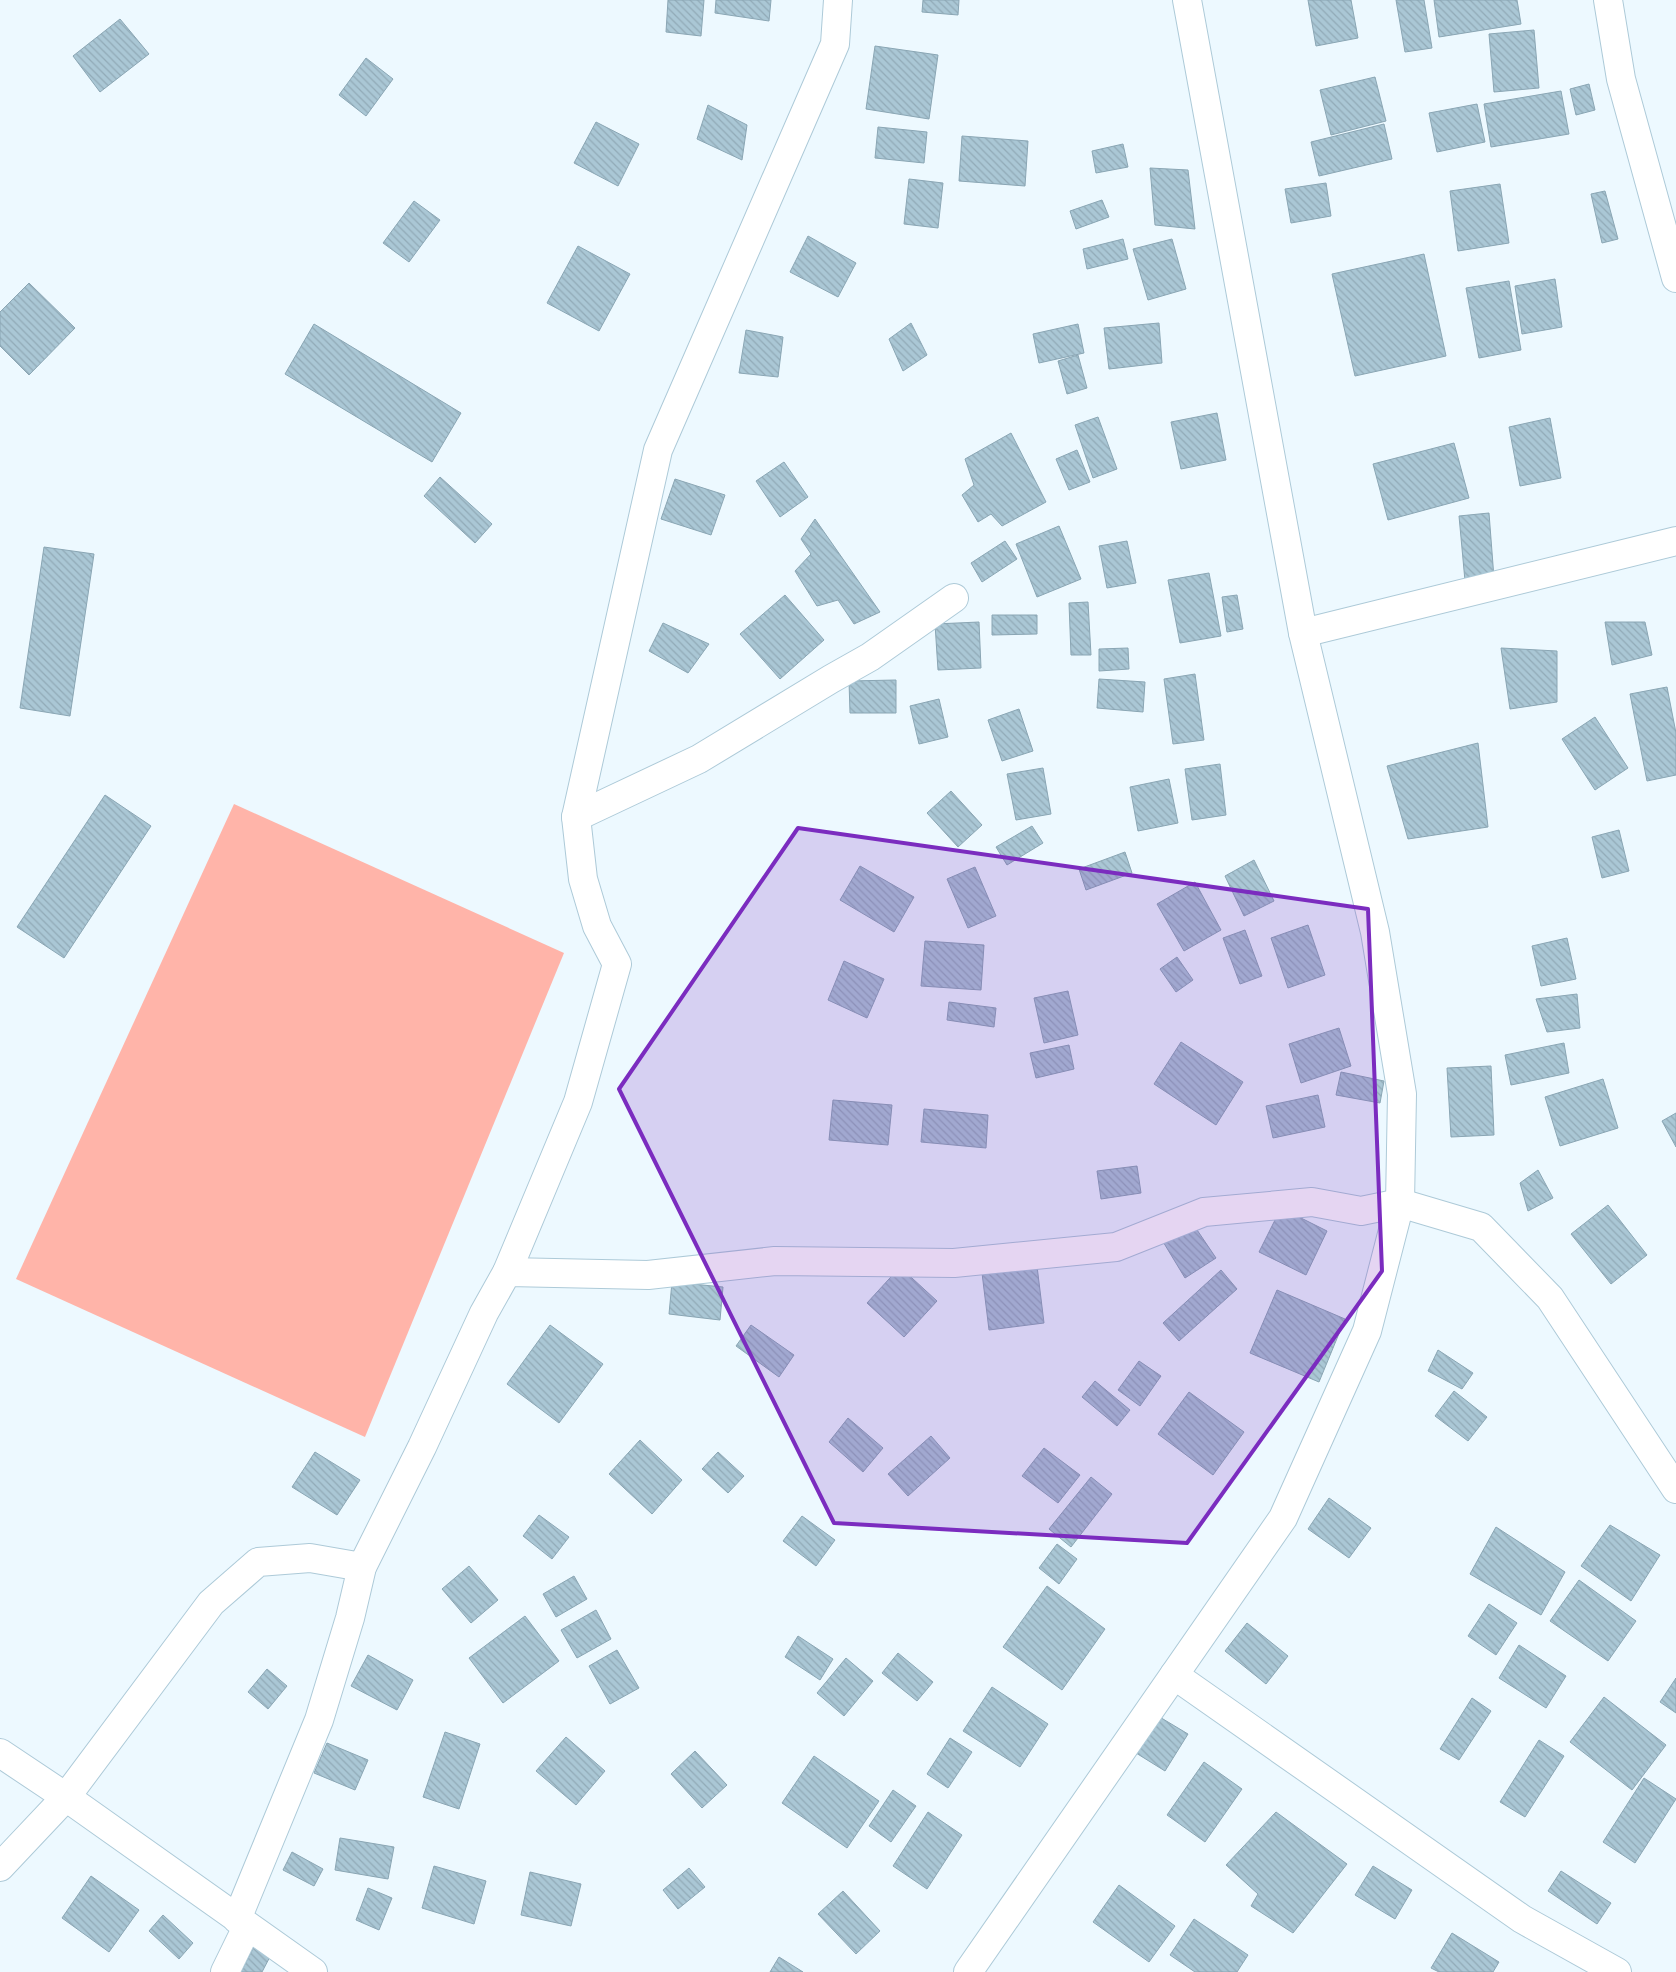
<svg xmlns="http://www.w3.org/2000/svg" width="1676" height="1972" font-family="'Fira Sans Condensed',sans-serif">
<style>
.pitch{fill:#ffb4a9}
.building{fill:url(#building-back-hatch);stroke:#8aa6b4}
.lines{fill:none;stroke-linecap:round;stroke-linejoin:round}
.minor-casing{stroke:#adcad8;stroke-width:30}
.minor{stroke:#fff;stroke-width:28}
.marked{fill:#7b2cbf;fill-opacity:0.2;stroke:#7b2cbf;stroke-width:4;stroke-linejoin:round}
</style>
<defs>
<pattern id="building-back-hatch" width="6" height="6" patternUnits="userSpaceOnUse" patternTransform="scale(1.25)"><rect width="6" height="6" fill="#aac7d5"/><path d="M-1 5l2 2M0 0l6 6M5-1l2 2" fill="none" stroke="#91aab7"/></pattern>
</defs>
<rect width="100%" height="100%" fill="#edf9ff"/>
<path class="pitch" d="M234,804l330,149 -199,484 -349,-158z"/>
<g class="building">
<path d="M668,0h36l-3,36 -35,-4z"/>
<path d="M716,0h55l-2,21 -54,-8z"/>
<path d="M923,0h36l-1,15 -36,-3z"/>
<path d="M1308,0h43l7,38 -42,8z"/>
<path d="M1396,0h28l8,48 -27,4z"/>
<path d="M1434,0h83l4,24 -82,13z"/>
<path d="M120,19l29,35 -49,38 -27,-36z"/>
<path d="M1534,30l5,58 -45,4 -5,-58z"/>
<path d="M875,46l63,9 -9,64 -63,-10z"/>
<path d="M366,58l27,21 -27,37 -27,-21z"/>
<path d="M1375,77l11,44 -55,14 -11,-45z"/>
<path d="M1589,84l6,26 -19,5 -6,-26z"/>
<path d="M1561,91l8,43 -78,13 -7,-43z"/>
<path d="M1477,104l8,38 -48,10 -8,-39z"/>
<path d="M708,105l39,20 -5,35 -45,-21z"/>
<path d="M596,122l43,22 -21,42 -44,-23z"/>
<path d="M1384,124l8,35 -73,17 -8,-34z"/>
<path d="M878,127l49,5 -3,31 -49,-5z"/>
<path d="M962,136l66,5 -3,45 -66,-5z"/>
<path d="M1123,144l5,23 -32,6 -4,-22z"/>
<path d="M1150,168l38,2 7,59 -40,-4z"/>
<path d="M909,179l34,4 -5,45 -34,-4z"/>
<path d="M1326,183l5,33 -40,7 -6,-34z"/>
<path d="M1500,184l9,59 -51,8 -8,-60z"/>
<path d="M1605,191l13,48 -16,4 -11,-49z"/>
<path d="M1102,200l7,17 -33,12 -6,-18z"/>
<path d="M414,201l26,19 -31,42 -26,-19z"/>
<path d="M808,236l48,27 -18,34 -48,-25z"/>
<path d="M1123,239l5,20 -41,10 -4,-20z"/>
<path d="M1172,239l14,50 -38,11 -15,-51z"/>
<path d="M578,246l52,28 -31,57 -52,-28z"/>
<path d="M1424,254l22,102 -91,20 -23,-102z"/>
<path d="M1555,279l7,48 -40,7 -7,-48z"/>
<path d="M1509,281l12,69 -42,8 -13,-70z"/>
<path d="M29,283l46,45 -46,47 -29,-29v-34z"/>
<path d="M911,323l16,32 -24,16 -14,-32z"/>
<path d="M1159,323l3,40 -53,6 -5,-41z"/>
<path d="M314,324l147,89 -29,49 -147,-88z"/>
<path d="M1078,324l6,29 -45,10 -6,-29z"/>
<path d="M746,330l37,7 -5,40 -39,-4z"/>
<path d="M1078,355l9,33 -20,6 -9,-33z"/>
<path d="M1217,413l9,47 -45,9 -10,-47z"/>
<path d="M1098,417l19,52 -24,9 -18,-53z"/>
<path d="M1550,418l11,60 -41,8 -11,-59z"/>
<path d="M1011,433l35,69 -44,24 -11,-12 -13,8 -16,-27 12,-10 -9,-26z"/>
<path d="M1454,443l15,55 -81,22 -15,-56z"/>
<path d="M1077,450l13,32 -21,8 -13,-31z"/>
<path d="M784,462l24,35 -28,20 -24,-36z"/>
<path d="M440,477l52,47 -17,19 -51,-47z"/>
<path d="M675,479l50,16 -14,40 -50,-16z"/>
<path d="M1489,513l5,65 -29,3 -6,-65z"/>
<path d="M815,519l65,93 -26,12 -16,-24 -21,6 -22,-35 16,-17 -10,-15z"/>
<path d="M1059,526l22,53 -44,18 -21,-53z"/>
<path d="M1005,541l12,18 -35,23 -11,-19z"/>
<path d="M1127,541l9,42 -29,5 -8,-42z"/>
<path d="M44,547l50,7 -24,162 -50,-8z"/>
<path d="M1209,573l12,63 -41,7 -12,-63z"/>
<path d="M785,595l39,45 -44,39 -40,-45z"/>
<path d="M1237,595l6,34 -16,3 -5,-35z"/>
<path d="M1088,602l3,53h-20l-2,-52z"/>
<path d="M992,615h45v19l-45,1z"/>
<path d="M979,622l2,46 -43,2 -3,-46z"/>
<path d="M1605,622h40l7,33 -40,10z"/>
<path d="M663,623l46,21 -21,29 -39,-22z"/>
<path d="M1128,648l1,21 -30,2v-22z"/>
<path d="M1501,648l56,3v51l-47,7z"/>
<path d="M1195,674l9,66 -31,4 -9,-65z"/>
<path d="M1099,679l46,3 -2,30 -46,-4z"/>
<path d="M896,680v33h-46l-1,-32z"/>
<path d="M1667,687l9,46v42l-29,6 -17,-87z"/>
<path d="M939,699l9,38 -29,7 -9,-38z"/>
<path d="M1019,709l14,42 -31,10 -14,-41z"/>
<path d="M1595,717l33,51 -33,22 -33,-51z"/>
<path d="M1478,743l10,84 -80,12 -21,-73z"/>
<path d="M1220,764l6,51 -34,5 -7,-51z"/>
<path d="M1043,768l8,46 -35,6 -9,-46z"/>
<path d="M1169,779l9,44 -40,8 -8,-44z"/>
<path d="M951,791l31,34 -24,22 -31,-34z"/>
<path d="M105,795l46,31 -87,132 -47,-31z"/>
<path d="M1032,826l11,17 -36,22 -11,-18z"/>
<path d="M1619,830l10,41 -27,7 -10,-41z"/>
<path d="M1125,852l7,21 -46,17 -7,-21z"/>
<path d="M1254,860l20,41 -30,15 -19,-40z"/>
<path d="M860,866l54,31 -20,35 -54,-32z"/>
<path d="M975,867l21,49 -28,12 -21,-49z"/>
<path d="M1195,882l26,48 -37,21 -27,-47z"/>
<path d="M1308,925l17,50 -37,13 -17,-50z"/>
<path d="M1245,930l17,46 -22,8 -17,-46z"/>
<path d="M1567,938l9,41 -35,7 -9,-40z"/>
<path d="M925,941l59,4 -3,45 -60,-4z"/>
<path d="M1177,957l16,23 -17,12 -16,-23z"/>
<path d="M844,961l40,18 -17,39 -39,-18z"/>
<path d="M1068,991l10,44 -34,8 -10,-45z"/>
<path d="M1577,994l3,34 -33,4 -11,-33z"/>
<path d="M949,1002l47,6 -2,19 -47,-7z"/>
<path d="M1339,1028l12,38 -50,17 -12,-39z"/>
<path d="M1181,1042l62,40 -27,43 -62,-41z"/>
<path d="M1564,1043l5,30 -58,12 -6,-30z"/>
<path d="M1069,1045l5,24 -38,9 -6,-25z"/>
<path d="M1491,1066l3,69 -43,2 -4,-69z"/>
<path d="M1341,1072l43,9 -4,22 -44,-8z"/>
<path d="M1603,1079l15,49 -58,18 -15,-49z"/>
<path d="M1318,1095l7,32 -52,11 -7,-32z"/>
<path d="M833,1100l59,5 -4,40 -59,-5z"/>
<path d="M924,1109l64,6 -2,33 -65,-6z"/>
<path d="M1676,1113v34l-14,-26z"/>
<path d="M1137,1166l4,27 -40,6 -4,-28z"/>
<path d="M1538,1170l15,28 -25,13 -8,-28z"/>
<path d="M1608,1205l39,50 -36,29 -40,-50z"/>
<path d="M1281,1208l46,23 -21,44 -47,-23z"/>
<path d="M1191,1221l25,37 -31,20 -23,-38z"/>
<path d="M1037,1266l7,57 -55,7 -7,-57z"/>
<path d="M900,1267l37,34 -33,36 -37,-34z"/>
<path d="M1221,1270l16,19 -58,52 -16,-18z"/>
<path d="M672,1282l51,5 -3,33 -51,-6z"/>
<path d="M1277,1290l68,29 -26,63 -69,-29z"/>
<path d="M550,1325l53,39 -44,59 -52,-39z"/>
<path d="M751,1325l43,30 -15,22 -43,-31z"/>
<path d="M1438,1350l35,23 -11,16 -34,-18z"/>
<path d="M1139,1361l22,15 -21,30 -22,-16z"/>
<path d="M1095,1381l35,29 -13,16 -35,-29z"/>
<path d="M1454,1391l33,26 -19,24 -33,-25z"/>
<path d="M1189,1392l55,40 -31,43 -55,-41z"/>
<path d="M848,1418l35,30 -20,24 -34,-30z"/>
<path d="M931,1436l19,22 -42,38 -20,-22z"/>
<path d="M640,1440l42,40 -30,34 -43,-40z"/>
<path d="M1044,1448l36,27 -22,28 -36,-27z"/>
<path d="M315,1452l45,28 -23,35 -45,-28z"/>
<path d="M718,1452l26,24 -16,17 -26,-24z"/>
<path d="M1091,1477l21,17 -41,53 -22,-18z"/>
<path d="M1329,1498l42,30 -22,30 -41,-29z"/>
<path d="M539,1515l30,22 -17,22 -29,-23z"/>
<path d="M802,1516l33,24 -19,26 -33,-25z"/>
<path d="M1610,1525l50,30 -29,46 -50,-35z"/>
<path d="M1496,1527l69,45 -24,43 -71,-41z"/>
<path d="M1057,1544l20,15 -18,25 -20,-16z"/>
<path d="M469,1566l29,34 -27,23 -29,-34z"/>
<path d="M574,1576l13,23 -31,18 -13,-23z"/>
<path d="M1579,1580l57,41 -28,40 -58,-40z"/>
<path d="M1047,1586l58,43 -43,61 -59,-43z"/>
<path d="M1489,1604l28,19 -21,32 -28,-19z"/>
<path d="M596,1610l15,29 -34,19 -16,-28z"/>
<path d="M525,1616l34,45 -56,42 -34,-45z"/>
<path d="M1247,1623l41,33 -22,28 -41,-33z"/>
<path d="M798,1636l35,23 -13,21 -35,-23z"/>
<path d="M1519,1645l47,31 -20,32 -47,-30z"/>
<path d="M617,1650l22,38 -29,16 -21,-38z"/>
<path d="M898,1653l35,29 -16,19 -35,-28z"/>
<path d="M368,1655l45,25 -16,30 -46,-24z"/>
<path d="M846,1658l27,23 -29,35 -27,-23z"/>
<path d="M267,1669l20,17 -19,23 -20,-17z"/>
<path d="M1676,1678v35l-16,-11z"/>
<path d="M992,1687l56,37 -28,43 -57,-36z"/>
<path d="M1604,1697l62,48 -34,45 -62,-48z"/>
<path d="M1472,1698l19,13 -32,49 -19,-11z"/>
<path d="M1158,1716l30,18 -23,37 -29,-18z"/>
<path d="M445,1732l35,12 -21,65 -36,-12z"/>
<path d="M566,1737l39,34 -29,34 -40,-34z"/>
<path d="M950,1738l22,14 -24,36 -21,-14z"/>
<path d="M1539,1740l25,16 -39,61 -25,-15z"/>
<path d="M327,1743l41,17 -13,30 -41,-17z"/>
<path d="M695,1751l32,34 -25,23 -31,-34z"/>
<path d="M814,1756l65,45 -32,47 -65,-45z"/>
<path d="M1204,1762l38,27 -37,53 -38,-27z"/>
<path d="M1644,1778l32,21 -41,64 -32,-21z"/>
<path d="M893,1790l23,16 -25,36 -22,-16z"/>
<path d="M928,1812l34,23 -35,54 -34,-23z"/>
<path d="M1276,1812l71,52 -54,69 -42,-27 7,-12 -32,-29z"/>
<path d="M340,1838l54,9 -6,32 -53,-9z"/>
<path d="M292,1852l31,17 -9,17 -31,-16z"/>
<path d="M434,1866l52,15 -12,43 -52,-16z"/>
<path d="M1373,1866l39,24 -17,29 -40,-24z"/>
<path d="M689,1868l16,19 -27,22 -15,-19z"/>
<path d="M1561,1871l50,32 -14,21 -49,-33z"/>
<path d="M530,1872l51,12 -10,42 -50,-11z"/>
<path d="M91,1876l48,34 -30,42 -47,-34z"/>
<path d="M1119,1885l56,41 -26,36 -56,-40z"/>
<path d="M368,1888l24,10 -13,32 -23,-10z"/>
<path d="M843,1891l37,40 -24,23 -38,-40z"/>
<path d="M163,1915l30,28 -14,16 -30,-28z"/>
<path d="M1194,1919l54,36 -11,17h-42l-25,-17z"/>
<path d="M1452,1933l47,29 -6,10h-54l-8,-4z"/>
<path d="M256,1943l17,8 -11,21h-21z"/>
<path d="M779,1957l24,15h-33z"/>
</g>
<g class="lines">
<defs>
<g id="minor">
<path d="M1608,0l13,79 55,199"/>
<path d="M1303,633l373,-92"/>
<path d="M576,817l123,-58 132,-80 39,-22 84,-59"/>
<path d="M507,1272l71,-170 39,-138 -20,-38 -14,-47 -7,-62 82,-367 177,-406 3,-44"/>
<path d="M1174,1675l348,244 95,53"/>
<path d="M0,1753l66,44 247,175"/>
<path d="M0,1867l66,-70 145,-194 47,-41 52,-4 52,9"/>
<path d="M237,1919l82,-199 31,-102 12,-51 60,-120 62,-134 23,-41 141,3 127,-14 179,2 162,-16 88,-35 108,-10 49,9 39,-8 81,24 69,71 126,191"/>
<path d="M225,1972l22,-45"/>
<path d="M968,1972l315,-454 84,-187 33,-128 2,-109 -27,-162 -72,-299 -116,-633"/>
</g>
</defs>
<use href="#minor" class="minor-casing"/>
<use href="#minor" class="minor"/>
</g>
<path class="marked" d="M798,828l570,81 14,362 -195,272 -353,-20 -215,-434z"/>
</svg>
